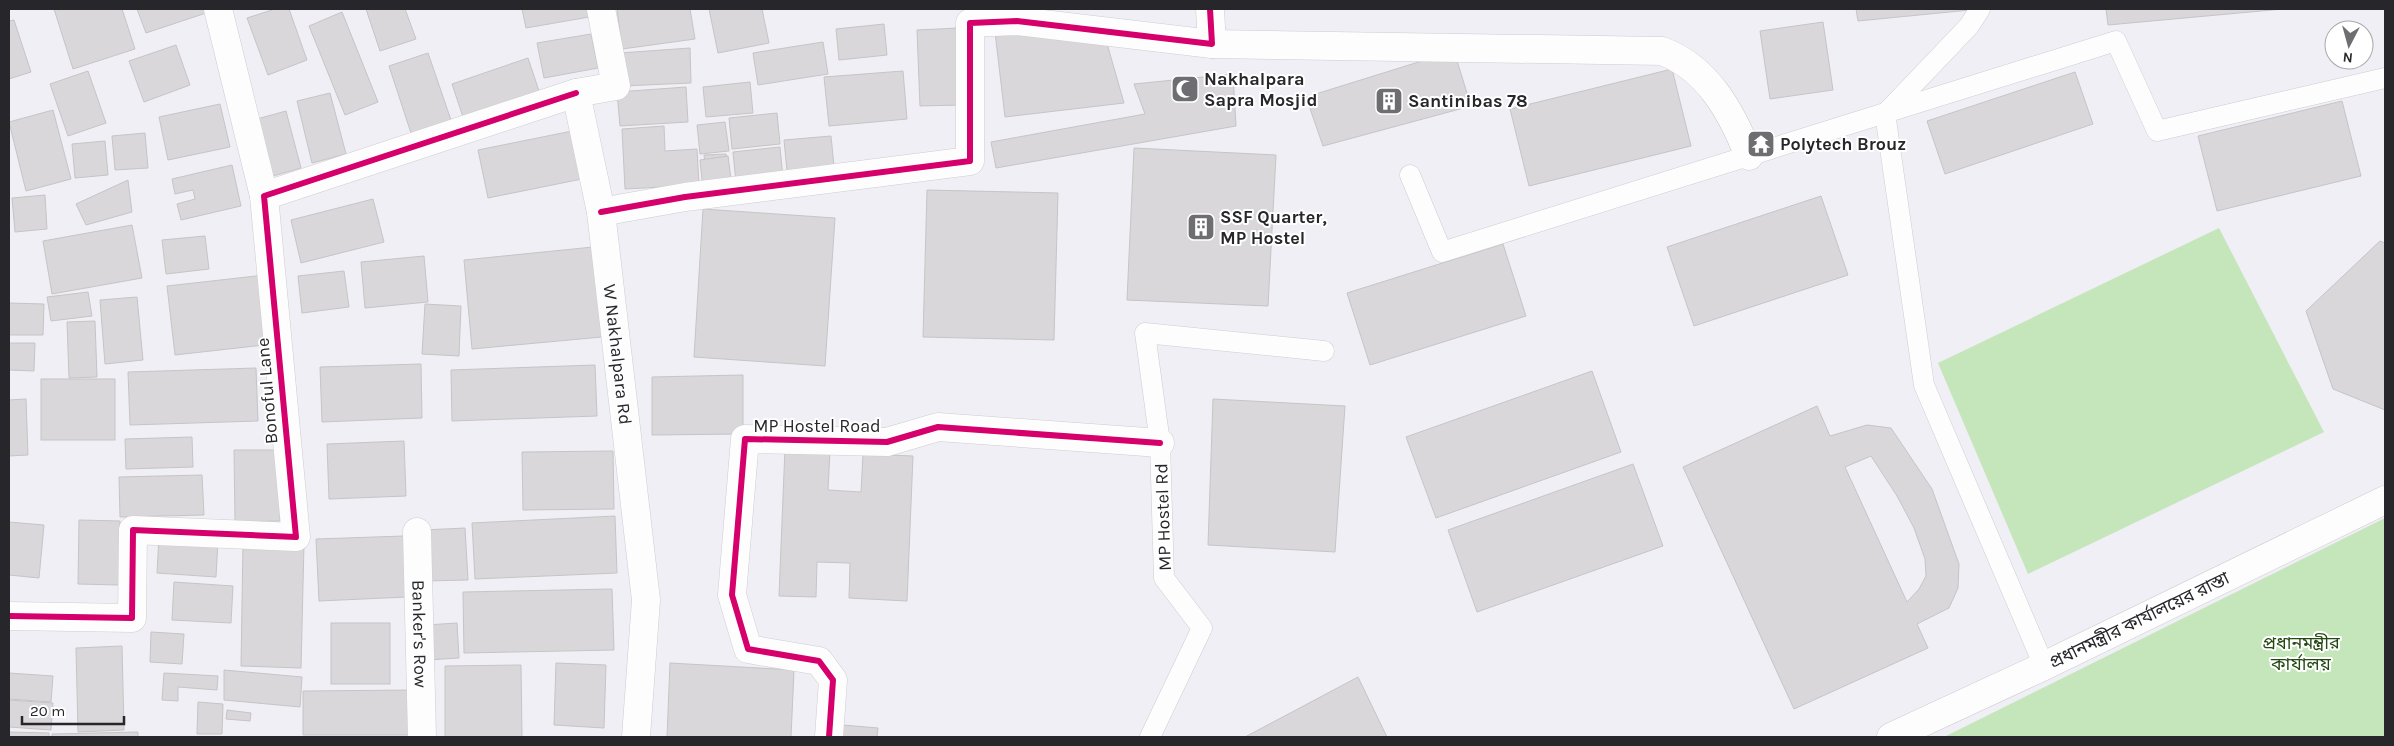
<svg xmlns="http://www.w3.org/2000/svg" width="2394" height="746" font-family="Karla,'Noto Sans Bengali',sans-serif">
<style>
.green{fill:#c5e6bb}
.building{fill:#d9d7d9;stroke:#c6c4c6;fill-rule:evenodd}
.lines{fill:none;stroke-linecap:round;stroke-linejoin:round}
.service-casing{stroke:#cdcdd1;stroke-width:21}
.minor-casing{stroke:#cdcdd1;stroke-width:29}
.service{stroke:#fdfdfe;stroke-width:20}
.minor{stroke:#fdfdfe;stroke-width:28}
.cycleway-casing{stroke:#fff;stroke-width:9}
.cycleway{stroke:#d6006c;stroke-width:6}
.labels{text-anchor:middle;stroke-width:4;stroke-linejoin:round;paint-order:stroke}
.poi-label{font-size:18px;font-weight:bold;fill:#27272b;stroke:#fff;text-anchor:start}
.street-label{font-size:18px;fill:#27272b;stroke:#fff}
.park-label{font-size:18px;fill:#234911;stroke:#fff}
</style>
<rect width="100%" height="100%" fill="#efeff5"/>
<g class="green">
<path d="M2219,228l105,204 -296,142 -90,-211z"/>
<path d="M2385,518v219h-441z"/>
</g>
<g class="building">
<path d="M54,9h68l13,40 -62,20z"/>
<path d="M137,9h71l1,3 -63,21z"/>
<path d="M275,9h14l18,51 -39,15 -21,-57z"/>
<path d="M366,9h39l11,30 -36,12z"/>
<path d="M522,9h71l2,7 -69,12z"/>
<path d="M617,9h73l5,30 -73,10z"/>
<path d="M709,9h53l7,34 -51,10z"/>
<path d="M1856,9h114v1l-112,11z"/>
<path d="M2106,9h177l-175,16z"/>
<path d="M342,12l36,90 -33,13 -36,-89z"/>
<path d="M14,20l17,52 -22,7v-58z"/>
<path d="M1823,22l10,68 -63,9 -10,-68z"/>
<path d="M884,24l3,31 -48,5 -3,-31z"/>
<path d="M958,28l3,77 -41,1 -3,-76z"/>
<path d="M995,32l111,8 18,63 -119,14z"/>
<path d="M591,34l7,34 -54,10 -7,-35z"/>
<path d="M823,42l5,32 -70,11 -5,-32z"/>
<path d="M176,45l14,40 -46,17 -15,-41z"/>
<path d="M690,48l1,35 -68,3 -3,-33z"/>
<path d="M1454,51l17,55 -148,40 -17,-49z"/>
<path d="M428,53l23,67 -40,13 -22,-67z"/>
<path d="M528,58l11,33 -76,26 -11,-33z"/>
<path d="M1672,69l19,77 -162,40 -19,-77z"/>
<path d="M88,71l18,52 -38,13 -18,-52z"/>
<path d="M903,71l4,48 -78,7 -5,-49z"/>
<path d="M2075,72l18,52 -148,50 -18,-53z"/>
<path d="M1233,74l3,52 -240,42 -5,-26 154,-28 -11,-30z"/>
<path d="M750,82l3,31 -47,4 -3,-30z"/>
<path d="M686,87l2,35 -68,4 -3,-34z"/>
<path d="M330,93l16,61 -34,9 -15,-62z"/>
<path d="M2342,101l19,75 -144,35 -19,-75z"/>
<path d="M220,104l10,43 -62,13 -9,-43z"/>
<path d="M53,110l18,69 -45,12 -17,-69z"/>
<path d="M286,111l15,57 -28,8 -16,-57z"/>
<path d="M777,113l3,31 -48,5 -3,-31z"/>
<path d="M725,122l4,29 -29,3 -3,-29z"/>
<path d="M664,126l1,25 32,-2 2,36 -74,4 -3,-60z"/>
<path d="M572,131l10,48 -94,19 -10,-48z"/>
<path d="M145,133l3,35 -33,2 -3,-34z"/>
<path d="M831,136l3,30 -47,5 -3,-31z"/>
<path d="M105,141l3,34 -33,3 -3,-34z"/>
<path d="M780,147l3,31 -47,5 -3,-31z"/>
<path d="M1134,148l142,7 -8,151 -141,-6z"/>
<path d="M726,154l2,26 -21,2 -3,-27z"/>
<path d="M728,156l4,30 -29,3 -3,-29z"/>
<path d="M232,165l9,41 -60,14 -4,-16 18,-5 -2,-9 -18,4 -3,-15z"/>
<path d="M128,180l4,32 -46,13 -10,-21z"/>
<path d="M927,190l131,3 -4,147 -131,-3z"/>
<path d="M45,195l2,34 -32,3 -3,-34z"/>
<path d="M1821,196l27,79 -154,51 -27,-79z"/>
<path d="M373,199l11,43 -83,21 -10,-43z"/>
<path d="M703,209l132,9 -10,148 -131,-9z"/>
<path d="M132,225l10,53 -90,16 -9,-53z"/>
<path d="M205,236l4,33 -43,5 -4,-34z"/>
<path d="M2380,241l5,2v167l-52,-21 -27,-78z"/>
<path d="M1503,244l23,72 -156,49 -23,-72z"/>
<path d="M593,247l9,90 -130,12 -8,-89z"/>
<path d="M424,256l4,46 -63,6 -4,-46z"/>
<path d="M344,271l5,36 -47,6 -4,-37z"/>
<path d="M265,275l8,69 -98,11 -8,-69z"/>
<path d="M88,292l4,24 -41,5 -4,-24z"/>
<path d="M137,297l6,63 -38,4 -5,-64z"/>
<path d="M9,303l35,1 -1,31h-34z"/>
<path d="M425,304l36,2 -2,50 -37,-2z"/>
<path d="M95,321l2,56 -28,1 -2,-56z"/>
<path d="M9,343h26l-1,28 -25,-1z"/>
<path d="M421,364l1,54 -100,4 -2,-55z"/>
<path d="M595,365l2,51 -145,5 -1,-51z"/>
<path d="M256,368l2,53 -128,4 -2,-53z"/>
<path d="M1592,371l29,81 -185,66 -30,-81z"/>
<path d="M743,375v59l-91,1v-58z"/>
<rect x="41" y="379" width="74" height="61"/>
<path d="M26,399l2,56 -19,1v-56z"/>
<path d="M1213,399l132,7 -10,146 -127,-7z"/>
<path d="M1817,406l13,30 37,-11 24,3 41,61 27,75 -1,24 -9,20 -32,16 11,24 -134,61 -111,-242zM1871,456l26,40 17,32 11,31 1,17 -7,13 -12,13 -62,-135z"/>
<path d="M192,437l1,30 -67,2 -1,-30z"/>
<path d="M404,441l2,55 -77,3 -2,-55z"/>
<path d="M785,448l45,2 -2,40 33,2 2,-38 50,2 -6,145 -58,-3 1,-35 -33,-1 -1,35 -37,-1z"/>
<path d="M234,450h44l2,71 -45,1z"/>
<path d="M613,451l1,58 -91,1 -1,-58z"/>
<path d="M1633,464l30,82 -186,66 -29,-82z"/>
<path d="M202,475l2,40 -84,2 -1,-40z"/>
<path d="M615,516l2,57 -142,6 -3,-56z"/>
<path d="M79,520l41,1 -1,64 -41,-1z"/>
<path d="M9,522l35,3 -5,53 -30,-3z"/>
<path d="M465,528l3,52 -43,1 -2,-51z"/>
<path d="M159,536l59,4 -2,37 -59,-4z"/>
<path d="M404,536l3,61 -88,4 -3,-62z"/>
<path d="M243,543l61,1 -3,124 -60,-2z"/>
<path d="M174,582l59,4 -2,37 -59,-3z"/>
<path d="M612,589l2,61 -150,3 -1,-61z"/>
<rect x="331" y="623" width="59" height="61"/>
<path d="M457,623l2,35 -31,2 -2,-35z"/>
<path d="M151,632l33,2 -2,30 -32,-2z"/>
<path d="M122,646l2,84 -46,2 -2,-84z"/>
<path d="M556,663l50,2 -2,63 -50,-3z"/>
<path d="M670,663l124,7 -3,67h-124z"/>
<path d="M521,665l1,72h-77v-71z"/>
<path d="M224,670l78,7 -2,30 -76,-7z"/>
<path d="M9,673l44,3 -2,26 -42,-3z"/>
<path d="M164,673l54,3 -1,14 -39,-3v14l-16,-1z"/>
<path d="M1358,677l29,60h-142z"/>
<path d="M414,690v45h-111v-44z"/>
<path d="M9,700l44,3 -2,27 -42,-3z"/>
<path d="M198,702l25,2 -1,30h-25z"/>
<path d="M227,710l24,3 -1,8 -24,-2z"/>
<path d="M843,725l35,3 -1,9h-35z"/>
<path d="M9,732l40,1v4h-40z"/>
<path d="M138,732v5h-86v-3z"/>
</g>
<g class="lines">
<defs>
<g id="service">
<path d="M1887,112l82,-86 11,-17"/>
<path d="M1885,113l231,-72 41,90 228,-53"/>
<path d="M1410,175l32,77 443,-139 39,272 120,281"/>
<path d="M1150,737l52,-109 -38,-50 -4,-135 -15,-110 179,18"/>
</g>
<g id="minor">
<path d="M218,9l46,187"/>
<path id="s1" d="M601,9l15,77 -40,7 25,119 45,388 -10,137"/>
<path d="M1212,44l450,7c46,17 70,62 87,105"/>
<path d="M601,212l84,-15 285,-36v-138l47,-2 195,23 -2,-35"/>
<path id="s2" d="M417,532l5,205"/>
<path d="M9,616l123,2 1,-88 163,7 -32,-341 312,-103"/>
<path d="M829,737l4,-57 -14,-19 -71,-12 -16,-54 13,-156 142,3 51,-15 222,16"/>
<path d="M1891,737l153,-71 341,-166"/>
</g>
</defs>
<use href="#service" class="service-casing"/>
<use href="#minor" class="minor-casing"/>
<use href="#service" class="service"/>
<use href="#minor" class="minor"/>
<defs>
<g id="cycleway">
<path d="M601,212l84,-15 285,-36v-138l47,-2 195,23 -2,-35"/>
<path d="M9,616l123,2 1,-88 163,7 -32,-341 312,-103"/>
<path d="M829,737l4,-57 -14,-19 -71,-12 -16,-54 13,-156 142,3 51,-15 222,16"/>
</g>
</defs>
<use href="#cycleway" class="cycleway-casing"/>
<use href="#cycleway" class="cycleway"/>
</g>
<defs>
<symbol id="mosque-square" viewBox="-11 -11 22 22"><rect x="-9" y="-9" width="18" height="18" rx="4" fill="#6d6d72" stroke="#fff"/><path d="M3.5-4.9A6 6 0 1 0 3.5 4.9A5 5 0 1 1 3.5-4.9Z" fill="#fff"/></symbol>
<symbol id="building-square" viewBox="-11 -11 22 22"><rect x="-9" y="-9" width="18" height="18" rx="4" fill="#6d6d72" stroke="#fff"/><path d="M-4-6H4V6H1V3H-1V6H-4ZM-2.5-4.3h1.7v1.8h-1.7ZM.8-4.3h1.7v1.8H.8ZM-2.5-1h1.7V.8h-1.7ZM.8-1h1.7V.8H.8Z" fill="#fff"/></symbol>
<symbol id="temple-square" viewBox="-11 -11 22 22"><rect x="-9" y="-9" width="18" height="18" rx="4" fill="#6d6d72" stroke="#fff"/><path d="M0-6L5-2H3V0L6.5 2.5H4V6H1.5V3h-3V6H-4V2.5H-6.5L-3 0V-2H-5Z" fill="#fff"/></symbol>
</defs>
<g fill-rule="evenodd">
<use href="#mosque-square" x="1169" y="73" width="32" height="32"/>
<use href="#building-square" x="1373" y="85" width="32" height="32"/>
<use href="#temple-square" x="1745" y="128" width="32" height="32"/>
<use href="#building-square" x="1185" y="211" width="32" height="32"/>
</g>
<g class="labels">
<g class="poi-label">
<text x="1204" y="85">Nakhalpara<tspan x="1204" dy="21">Sapra Mosjid</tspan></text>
<text x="1408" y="107">Santinibas 78</text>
<text x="1780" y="150">Polytech Brouz</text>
<text x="1220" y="223">SSF Quarter,<tspan x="1220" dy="21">MP Hostel</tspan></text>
</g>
<g class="street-label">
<text dy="6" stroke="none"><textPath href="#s1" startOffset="384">W Nakhalpara Rd</textPath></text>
<text transform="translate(267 391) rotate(-95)" y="6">Bonoful Lane</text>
<text x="817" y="432">MP Hostel Road</text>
<text transform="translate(1163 517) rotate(-92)" y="6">MP Hostel Rd</text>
<text transform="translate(2139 620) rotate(-26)" y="6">প্রধানমন্ত্রীর কার্যালয়ের রাস্তা</text>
<text dy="6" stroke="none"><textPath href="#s2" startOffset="102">Banker's Row</textPath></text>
</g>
<g class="park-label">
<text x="2301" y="649">প্রধানমন্ত্রীর<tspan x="2301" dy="21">কার্যালয়</tspan></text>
</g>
</g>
<rect width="2394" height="746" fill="none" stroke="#27272b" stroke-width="20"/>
<g transform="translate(2349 45) rotate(186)"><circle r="24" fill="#ffffff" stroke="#a9a9aa"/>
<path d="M0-4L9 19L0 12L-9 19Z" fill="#6d6d72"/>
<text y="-8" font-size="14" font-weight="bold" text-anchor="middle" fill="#27272b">N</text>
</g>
<path d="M22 716v8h102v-8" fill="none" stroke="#27272b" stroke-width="2.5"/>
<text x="30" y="716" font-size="15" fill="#27272b" stroke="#ffffff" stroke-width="4" paint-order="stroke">20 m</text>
</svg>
